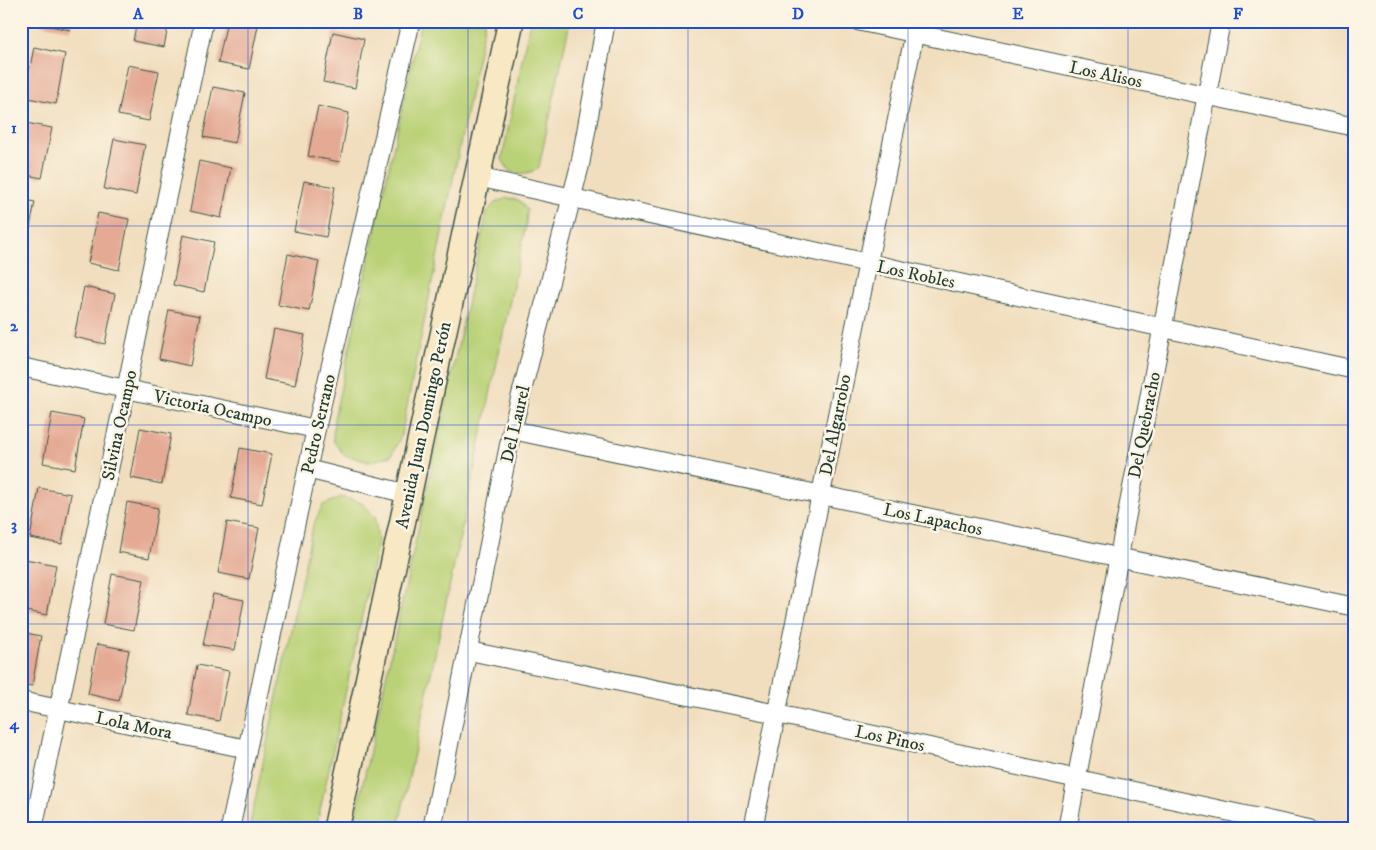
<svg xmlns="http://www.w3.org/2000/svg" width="1376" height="850" font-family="'IM FELL DW Pica',serif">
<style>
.green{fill:#bad277;stroke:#6c8856}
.building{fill:#e4aa94}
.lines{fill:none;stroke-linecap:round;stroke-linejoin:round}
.street-casing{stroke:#3e5549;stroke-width:20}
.secondary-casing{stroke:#3e5549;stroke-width:28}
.street{stroke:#fff;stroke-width:18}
.secondary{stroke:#f8e8c3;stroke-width:25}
.grid{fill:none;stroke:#1d4ed8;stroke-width:1;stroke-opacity:0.55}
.labels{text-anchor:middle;stroke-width:5;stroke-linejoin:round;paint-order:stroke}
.street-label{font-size:18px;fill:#1f3d34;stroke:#fcf5e5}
.neatline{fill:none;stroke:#1d4ed8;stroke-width:2}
.grid-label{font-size:16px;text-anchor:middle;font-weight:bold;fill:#1d4ed8}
</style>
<rect width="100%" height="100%" fill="#fcf5e5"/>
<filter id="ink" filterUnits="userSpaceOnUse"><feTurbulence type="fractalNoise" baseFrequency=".02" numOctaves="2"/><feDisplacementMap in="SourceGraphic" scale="10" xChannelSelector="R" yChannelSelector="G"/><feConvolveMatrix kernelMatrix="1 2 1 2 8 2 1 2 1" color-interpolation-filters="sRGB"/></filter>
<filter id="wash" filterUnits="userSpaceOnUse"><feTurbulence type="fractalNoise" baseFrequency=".0096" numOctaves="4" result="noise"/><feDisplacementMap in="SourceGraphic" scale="20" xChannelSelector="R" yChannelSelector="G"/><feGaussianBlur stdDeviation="1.12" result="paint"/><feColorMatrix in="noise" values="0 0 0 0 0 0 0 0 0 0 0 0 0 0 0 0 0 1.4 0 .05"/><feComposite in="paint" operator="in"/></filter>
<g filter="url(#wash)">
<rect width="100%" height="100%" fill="#f1debe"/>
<g class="green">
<path d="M421,21h64l-84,415 -10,20 -22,6 -25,-7 -11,-15 1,-21z"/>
<path d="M530,21h40l-31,146c-10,8 -17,7 -30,4l-7,-12z"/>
<path d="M507,198l12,2 8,10 -1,15 -128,604h-45l134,-617 9,-10z"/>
<path d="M341,497l21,6 13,13 3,26 -62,287h-67l64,-304 10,-20z"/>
</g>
<g id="blocks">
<g class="building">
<path d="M40,21h32l-2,9 -31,-6z"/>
<path d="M137,21h32l-5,26 -31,-6z"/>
<path d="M227,21h32l-10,48 -31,-6z"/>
<path d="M333,32l31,7 -9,49 -32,-6z"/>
<path d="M34,47l31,7 -9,50 -32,-7z"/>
<path d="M128,65l31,6 -10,50 -31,-6z"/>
<path d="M213,87l32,6 -10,50 -32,-6z"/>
<path d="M318,106l31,7 -9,49 -32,-6z"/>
<path d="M21,122l31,6 -10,50 -21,-4z"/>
<path d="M114,139l31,6 -9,50 -32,-6z"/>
<path d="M199,161l32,7 -10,50 -31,-7z"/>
<path d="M304,181l31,6 -9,50 -32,-6z"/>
<path d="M21,199l14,3 -10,50 -4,-1z"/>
<path d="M98,213l31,6 -10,51 -31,-7z"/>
<path d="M183,235l31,7 -10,50 -31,-7z"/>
<path d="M288,254l31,7 -10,50 -31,-6z"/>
<path d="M84,287l31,7 -10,50 -31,-7z"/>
<path d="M169,310l31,6 -10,50 -31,-7z"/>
<path d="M274,329l31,6 -10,50 -31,-6z"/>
<path d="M52,413l32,6 -9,50 -32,-6z"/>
<path d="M140,428l31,6 -9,50 -31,-6z"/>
<path d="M240,448l32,6 -10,50 -31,-6z"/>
<path d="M39,488l32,6 -9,50 -32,-6z"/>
<path d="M127,502l31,6 -9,50 -31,-6z"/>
<path d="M227,522l32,6 -10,51 -31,-6z"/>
<path d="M25,559l31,6 -9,50 -26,-5v-30z"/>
<path d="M112,574l32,6 -10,50 -31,-6z"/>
<path d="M213,594l31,6 -9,50 -32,-5z"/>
<path d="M21,632l20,4 -9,50 -11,-2z"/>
<path d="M97,644l32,6 -10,51 -31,-7z"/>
<path d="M197,665l32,6 -10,50 -31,-6z"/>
</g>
</g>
</g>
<g filter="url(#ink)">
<use href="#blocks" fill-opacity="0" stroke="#3e5549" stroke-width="1"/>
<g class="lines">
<defs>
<g id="street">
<path d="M857,21l498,106"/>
<path d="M477,177l878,193"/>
<path d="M21,367l295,62"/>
<path d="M512,430l843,177"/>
<path d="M307,469l101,25"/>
<path d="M469,651l308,63 532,115"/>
<path d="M21,701l226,48"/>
<path d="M33,829l171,-808"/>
<path d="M230,829l86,-400 95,-408"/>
<path d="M432,829l80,-399 68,-265 26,-144"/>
<path d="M753,829l164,-808"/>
<path d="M1067,829l154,-808"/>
</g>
<path id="secondary" d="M336,829l175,-808"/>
</defs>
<use href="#street" class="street-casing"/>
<use href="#secondary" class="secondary-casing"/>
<use href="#street" class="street"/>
<use href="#secondary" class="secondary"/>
</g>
</g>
<path class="grid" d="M248,21v808M468,21v808M688,21v808M908,21v808M1128,21v808M21,226h1334M21,425h1334M21,624h1334"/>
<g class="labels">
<g class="street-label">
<text transform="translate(1106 74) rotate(12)" y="6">Los Alisos</text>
<text transform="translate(916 274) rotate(12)" y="6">Los Robles</text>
<text transform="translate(213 408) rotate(12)" y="6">Victoria Ocampo</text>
<text transform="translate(318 424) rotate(-77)" y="6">Pedro Serrano</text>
<text transform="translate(515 424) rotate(-77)" y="6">Del Laurel</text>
<text transform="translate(119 425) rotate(-78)" y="6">Silvina Ocampo</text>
<text transform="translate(423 425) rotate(-78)" y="6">Avenida Juan Domingo Perón</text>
<text transform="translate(835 425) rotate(-79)" y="6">Del Algarrobo</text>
<text transform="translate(1144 425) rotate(-79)" y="6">Del Quebracho</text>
<text transform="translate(933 519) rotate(12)" y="6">Los Lapachos</text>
<text transform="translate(134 725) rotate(12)" y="6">Lola Mora</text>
<text transform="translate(890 738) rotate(12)" y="6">Los Pinos</text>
</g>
</g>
<rect width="1376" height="850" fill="none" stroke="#fcf5e5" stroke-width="55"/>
<rect x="28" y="28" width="1320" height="794" class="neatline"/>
<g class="grid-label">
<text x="138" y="19">A</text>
<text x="358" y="19">B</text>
<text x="578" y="19">C</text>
<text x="798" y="19">D</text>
<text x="1018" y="19">E</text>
<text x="1238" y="19">F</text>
<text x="14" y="133">1</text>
<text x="14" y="331">2</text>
<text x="14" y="530">3</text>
<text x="14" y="729">4</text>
</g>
</svg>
